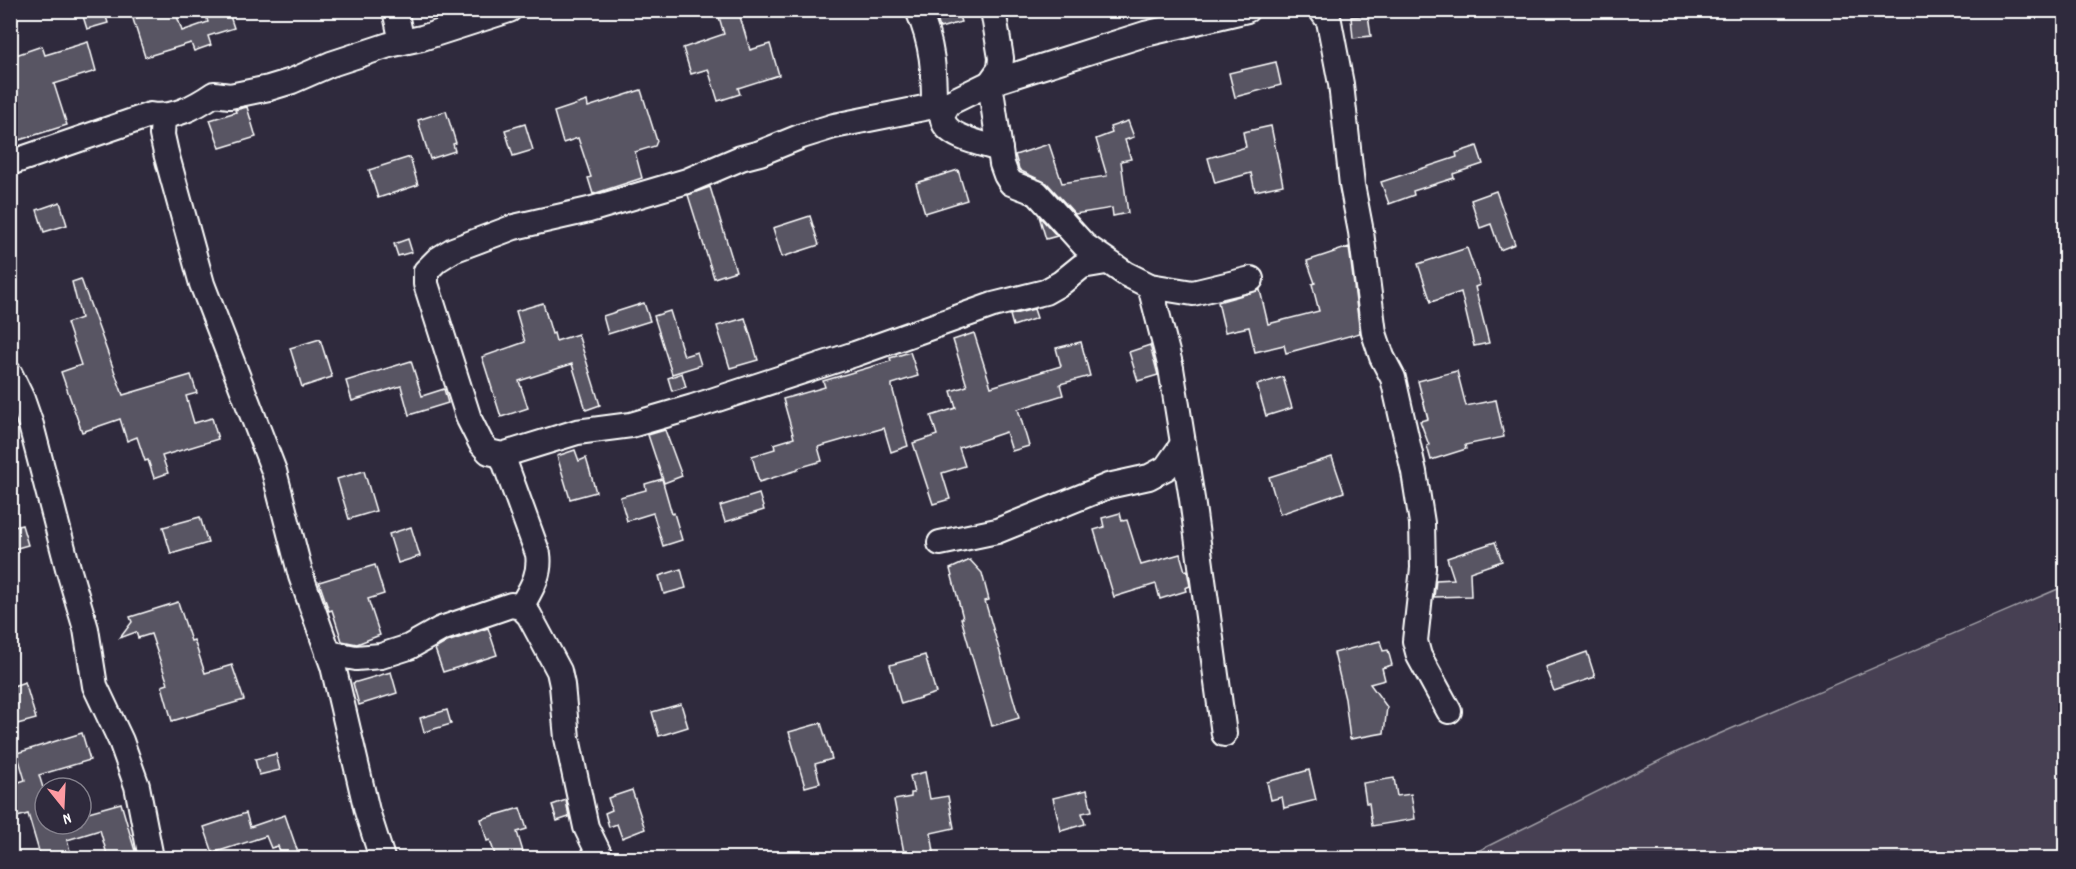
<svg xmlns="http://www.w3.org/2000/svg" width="2076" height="869" font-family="Dekko,sans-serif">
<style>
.green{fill:#464152;stroke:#a2a0a8;stroke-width:1.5}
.building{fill:#595564;stroke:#fff;stroke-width:1.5}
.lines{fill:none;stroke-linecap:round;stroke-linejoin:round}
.minor-casing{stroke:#fff;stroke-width:28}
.minor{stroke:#2f2a3d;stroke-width:24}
</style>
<rect width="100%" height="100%" fill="#2f2a3d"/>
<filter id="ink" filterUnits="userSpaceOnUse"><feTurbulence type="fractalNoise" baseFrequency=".0167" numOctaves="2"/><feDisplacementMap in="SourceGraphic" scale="12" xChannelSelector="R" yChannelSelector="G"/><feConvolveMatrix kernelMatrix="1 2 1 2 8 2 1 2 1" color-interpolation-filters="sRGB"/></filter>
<g filter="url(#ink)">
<path class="green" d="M2065,586v272h-601l213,-106z"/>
<g class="building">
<path d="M81,10h23l4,13 -21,6z"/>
<path d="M160,10h15l7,21 26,-9 -4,-12h24l6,18 -26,8 3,9 -17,6 -3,-8 -46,14 -12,-38z"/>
<path d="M717,10h21l12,40 20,-6 9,31 -41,13 2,6 -22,7 -10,-32 -17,5 -8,-26 41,-14z"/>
<path d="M934,10h23l4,12 -21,6z"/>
<path d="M1368,15l3,21 -18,2 -2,-21z"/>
<path d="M88,42l8,29 -42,13 13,41 -57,18v-86l32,-11 3,9z"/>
<path d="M1276,62l5,23 -46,12 -6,-24z"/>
<path d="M641,90l16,51 -2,5 -20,6 7,26 -49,16 -5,-16 3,-1 -13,-39 -15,5 -9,-31 33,-11 1,6z"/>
<path d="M247,107l9,30 -36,11 -10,-28 26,-8 -1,-2z"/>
<path d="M446,111l10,32 -3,1 2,7 -25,8 -12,-39z"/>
<path d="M1128,121l6,16 -9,3 6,19 -10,2 7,52 -15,3 -1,-8 -37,6 -28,-31 -26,-12 -2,-2 -4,-14 34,-11 13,39 45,-7 -11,-37 16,-6 -2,-6z"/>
<path d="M525,124l8,26 -20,6 -8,-26z"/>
<path d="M1271,126l12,59 -28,6 -4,-18 -36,10 -7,-25 38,-11 -3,-15z"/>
<path d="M1477,146l6,18 -30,10 1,4 -41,13 1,4 -25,9 -8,-22 76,-25 -1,-4z"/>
<path d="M410,157l8,28 -40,13 -9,-28z"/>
<path d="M958,170l9,30 -42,13 -9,-30z"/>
<path d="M710,187l26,84 -22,7 -26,-83z"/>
<path d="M1496,191l19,53 -15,6 -9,-26 -11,4 -9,-28z"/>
<path d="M60,202l7,23 -23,7 -7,-22z"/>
<path d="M810,216l9,29 -37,12 -9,-29z"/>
<path d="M1039,216l18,20 -11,3z"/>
<path d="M408,239l4,13 -14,4 -4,-12z"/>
<path d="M1349,247l11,86 -74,20 -2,-8 -29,7 -6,-25 -24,5 -7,-30 42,-12 8,34 51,-13 -7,-27 3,-1 -8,-22z"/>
<path d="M1467,248l13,37 -5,2 14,56 -15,3 -13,-54 -30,10 -13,-38z"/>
<path d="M81,279l42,116 68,-20 6,18 -11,3 8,27 18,-5 6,21 -56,17 6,17 -14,5 -6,-18 -3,1 -8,-24 -10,4 -7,-22 -38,13 -21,-60 20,-7 -14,-42 14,-5 -9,-36z"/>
<path d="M543,303l9,31 2,-1 2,8 22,-7 22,71 -14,5 -14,-46 -53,17 9,27 -27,9 -19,-60 43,-15 -9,-31z"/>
<path d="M644,303l6,18 -42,13 -5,-18z"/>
<path d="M1034,309l3,9 -24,8 -3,-11z"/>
<path d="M670,311l14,45 13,-4 4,13 -29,9 -18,-58z"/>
<path d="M745,318l13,42 -28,8 -13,-42z"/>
<path d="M974,333l17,54 70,-21 -5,-18 25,-6 9,34 -30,8 3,11 -45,14 11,37 -17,5 -6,-19 -47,16 6,18 -23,7 8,26 -17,5 -20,-61 24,-8 -6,-19 25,-8 -5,-17 16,-5 -14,-46z"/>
<path d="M320,339l12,38 -30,10 -12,-39z"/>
<path d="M1150,345l8,30 -20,6 -9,-29z"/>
<path d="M910,352l8,24 -26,8v3l16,59 -17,6 -7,-24 -66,19 4,14 -24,7v2l-39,12 -7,-26 23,-7 -1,-5 20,-6 -11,-39 42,-12 -2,-6 68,-20 -1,-3z"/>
<path d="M411,361l11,35 22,-7 4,14 -39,12 -8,-29 -49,15 -6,-20z"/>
<path d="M1457,371l9,35 30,-6 8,37 -39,8 1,4 -35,11 -4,-14 2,-1 -9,-24 8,-2 -10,-38z"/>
<path d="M682,373l4,14 -14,4 -4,-13z"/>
<path d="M1283,377l9,31 -26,8 -9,-31z"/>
<path d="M665,430l17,46 -18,7 -16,-48z"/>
<path d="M575,450l4,11 7,-3 10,34 -26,7 -13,-43z"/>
<path d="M1332,457l12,35 -64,22 -11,-37z"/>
<path d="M364,471l12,40 -27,8 -12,-40z"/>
<path d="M662,479l10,35 2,-1 8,27 -19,6 -10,-33 -26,8 -7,-24 26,-7 -1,-6z"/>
<path d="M759,494l5,16 -39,12 -5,-16z"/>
<path d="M1120,513l2,8 5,-1 14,45 39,-11 5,17 2,-1 3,16 -5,2 1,3 -26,8 -4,-15 -42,13 -20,-67 10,-3 -2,-9z"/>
<path d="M200,517l8,26 -37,11 -8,-27z"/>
<path d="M22,525l6,20 -18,5v-22z"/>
<path d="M411,527l9,29 -22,7 -9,-29z"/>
<path d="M1495,542l7,19 -32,11 1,24 -37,1 2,-17 18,-1 -7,-21z"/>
<path d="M970,560l12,13 7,27 -4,1 34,117 -27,8 -31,-108h2l-13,-49z"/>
<path d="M375,565l9,29 -16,5 12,36 -23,9 -15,-3 -10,-31 -3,1 -10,-29z"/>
<path d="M681,569l5,19 -22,6 -5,-18z"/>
<path d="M178,602l13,39 3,-1 11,33 27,-8 12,35 -72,21 -10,-35 6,-2 -17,-50 -13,4 -2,-6 -16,6 12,-16 -2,-5z"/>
<path d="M488,628l9,27 -54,17 -8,-23 12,-7z"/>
<path d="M1380,641l3,10 5,-1 4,15 -10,3 3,12 -15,4 17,23 -3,26 -34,6 -5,-40 -11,-46z"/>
<path d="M1587,652l8,25 -41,14 -9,-24z"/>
<path d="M925,655l11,38 -35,11 -11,-39z"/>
<path d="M391,672l6,21 -38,12 -6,-22z"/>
<path d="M25,682l11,37 -26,7v-39z"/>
<path d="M681,704l7,23 -29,9 -7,-24z"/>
<path d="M447,710l4,14 -27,8 -4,-14z"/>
<path d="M821,723l11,36 -17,5 5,19 -15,4 -16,-55z"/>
<path d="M82,733l8,27 -51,15 6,19v30h36v-10l40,-11 16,55h-29l-8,-28 -33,10 5,18h-31l-13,-44 -18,5v-34l15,-5 -8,-27z"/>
<path d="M276,754l4,16 -21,5 -4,-16z"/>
<path d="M1309,770l7,30 -32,8 -2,-11 -11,3 -4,-18z"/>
<path d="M925,772l5,27 18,-3 6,32 -23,5 4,25h-30l-11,-58 17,-3v-4h3l-4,-17z"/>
<path d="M1394,778l3,18 14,-2 4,25 -43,7 -3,-23h-3l-3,-20z"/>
<path d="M632,790l13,39 -23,9 -5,-14 -8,3 -4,-14 7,-3 -4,-12z"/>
<path d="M1087,790l5,21 -10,2 3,11 -24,7 -8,-33z"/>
<path d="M566,800l3,17 -12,4 -5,-16z"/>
<path d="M520,808l7,21 -10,3 7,23 -10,3h-18l-6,-18 -3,1 -6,-22z"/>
<path d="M246,813l4,14 35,-12 15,43h-18l-4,-12 -7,2 -5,-12 -53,17 -9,-26z"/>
</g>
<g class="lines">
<defs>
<g id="minor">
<path d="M395,10l7,32"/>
<path d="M918,10c15,35 16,60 16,96"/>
<path d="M993,10l8,48 -1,11 -10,14 12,81 4,11 5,8 26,10 47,52 42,29 24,12 43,7 58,-14"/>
<path d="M1321,10l8,11 12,63 11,101 9,47 13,101 8,24 11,21 21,94 8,51 1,45 -8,73 4,15 30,55"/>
<path d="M949,103c-3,5 -8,11 -6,17 4,18 42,24 57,29"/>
<path d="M163,118l-1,17 4,18 36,131 72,187 27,105 32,90 34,145 15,47"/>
<path d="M10,163l140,-48c23,4 45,-8 64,-21l16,2 39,-8 23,-7 39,-17 58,-19 33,-7 87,-28"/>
<path d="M1106,262l-24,4 -21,17 -16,9 -52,13 -138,49 -162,53 -62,18 -54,7 -75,23 -13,-3 -8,-9 -12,-24 -43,-135v-13l11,-11 16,-10 61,-23 75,-17 98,-29 54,-23 19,-5 42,-17 32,-10 115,-23 41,-20 155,-49 102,-24"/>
<path d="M1150,286l21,82 21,131 32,235"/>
<path d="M10,374l12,25 9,26 37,143 18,61 9,57 26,55 16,45 14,72"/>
<path d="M502,455l36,99c3,21 -7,35 -17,53"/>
<path d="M940,543l57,-12 111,-45 41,-9 17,-9 17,-24"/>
<path d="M328,653l28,5 25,-2 28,-9 32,-18 70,-24 10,2 8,8 30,56 3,14 5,53 19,89 15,31"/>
</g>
</defs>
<use href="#minor" class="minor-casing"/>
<use href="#minor" class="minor"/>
</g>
</g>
<rect width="2076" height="869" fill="none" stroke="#2f2a3d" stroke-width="36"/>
<rect x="18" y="18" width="2040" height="833" fill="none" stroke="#fff" stroke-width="2" filter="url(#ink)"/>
<g transform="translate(63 806) rotate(162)"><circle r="28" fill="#2f2a3d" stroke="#827f8b" stroke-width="1.5"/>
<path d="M0-4.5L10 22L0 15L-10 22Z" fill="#ff9aa2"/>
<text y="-9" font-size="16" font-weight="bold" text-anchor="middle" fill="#ffffff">N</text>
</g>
</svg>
